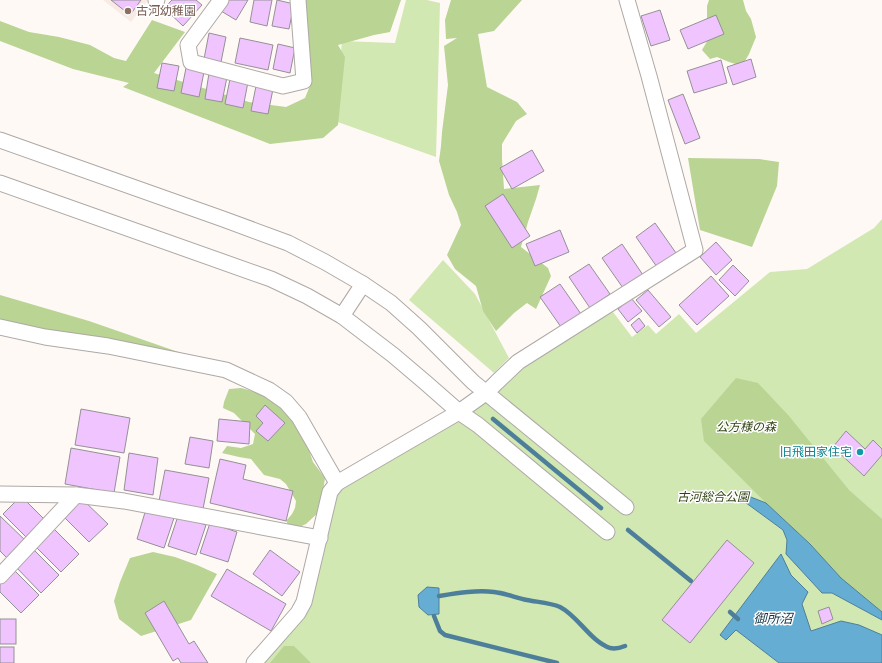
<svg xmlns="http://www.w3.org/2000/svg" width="882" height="663" font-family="'Crimson Pro','Noto Sans JP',serif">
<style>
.built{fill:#f7ebe4}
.green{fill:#d1e8b2}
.forest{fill:#b9d493}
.water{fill:#66add4;stroke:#4e7f9a}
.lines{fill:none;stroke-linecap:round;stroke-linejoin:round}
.stream{stroke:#4e7f9a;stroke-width:4.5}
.building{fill:#f0c4ff;stroke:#949195}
.minor-casing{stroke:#aea9a6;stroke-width:17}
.minor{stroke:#fff;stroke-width:15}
.education-dot{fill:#8d6e63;stroke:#fff;stroke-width:1.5}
.culture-dot{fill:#0f9aa8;stroke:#fff;stroke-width:1.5}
.labels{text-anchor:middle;stroke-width:3;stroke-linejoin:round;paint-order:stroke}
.education-label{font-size:12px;fill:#785e54;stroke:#fff;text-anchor:start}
.park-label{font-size:12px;font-style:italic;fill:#324214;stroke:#fff}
.culture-label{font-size:12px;fill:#0d838f;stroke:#fff;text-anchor:end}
.water-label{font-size:13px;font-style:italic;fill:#133445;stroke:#fff}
</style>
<rect width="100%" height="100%" fill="#fff9f6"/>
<path class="built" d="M103,0h45l-17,22z"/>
<g class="green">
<path d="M406,0h21l13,3 -4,154 -101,-36 7,-80 53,2z"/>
<path d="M882,219v444h-628l44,-50 32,-121 110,-68 105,-80 68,-32 19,25 16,-12 8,9 23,-20 17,19 74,-61 37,-3 67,-41z"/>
<path d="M443,260l32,34 34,64 -15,15 -85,-73z"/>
</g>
<g class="forest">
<path d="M304,0h97l-11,32 -16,3 -36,10 7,12 -7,68 -15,13 -53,6 -147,-57 6,-4 -56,-14 -73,-28v-20l29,11 30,5 31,8 24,13 12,3 26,-41 33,12 -31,41 95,29 37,5 19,-9 6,-15z"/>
<path d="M451,0h71l-28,31 -16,3 9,53 30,15 10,12 -11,7 -14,23v15l2,30 36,-4 -4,14 -8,23 -7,25 27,21 3,8 -15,33 -9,-6 -13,10 -18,18 -13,-20 -7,-25 -21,-17 -8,-14 14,-30 -4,-13 -8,-17 -10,-34 2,-15 1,-14 6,-47 -4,-39 13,-8 -11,1 -1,-19z"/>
<path d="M709,0h34l3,11 5,8 5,18 -7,17 -7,12 -13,-4 -12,-5 -7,2 -8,-9 7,-12 -6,-8 4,-12v-12z"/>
<path d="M688,158l71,1 20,3 -2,24 -25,61 -52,-17z"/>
<path d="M0,295l89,26 98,34 -187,-33z"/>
<path d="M736,378l22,5 31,33 60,74 33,29v93l-41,-34 -31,-34 -44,-41 -62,-62 -3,-22z"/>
<path d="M241,388l19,5 20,12 18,23 10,19 5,15 12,16 -5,33 -14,13 -9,4 -7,-1 -4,-6 6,-7 3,-6 1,-7 -10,-17 -6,-5 -16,-4 -13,-16 -12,-2 -17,-4 5,-7 14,2 12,-4 2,-10 -21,-21 -11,-5 1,-6 5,-13z"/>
<path d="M153,552l22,5 22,8 20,9 -26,46 -50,16 -22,-17 -5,-18 6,-19 10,-24z"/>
<path d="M284,646h10l17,17h-41z"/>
</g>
<g class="water">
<path d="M743,494l23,9 44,41 31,34 41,34v8l-50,-27h-10l-36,-39 1,-14 -4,-10 -45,-33z"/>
<path d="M781,554l10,21 17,17 -6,12 9,27 30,-10 18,4 23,10v28h-103l-43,-33 -10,10 -6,-5z"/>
<path d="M427,587l12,1v26l-11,1 -9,-8 -1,-12z"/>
</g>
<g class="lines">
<g class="stream">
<path d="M493,419l108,89"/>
<path d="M628,530l63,51"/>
<path d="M439,596c19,-3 37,-6 55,-4 11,1 22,6 33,8 10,2 24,3 33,7 18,9 30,34 50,41 5,1 10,0 15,-2"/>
<path d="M730,612l8,7"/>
<path d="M434,616l6,15 5,4 112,28"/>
</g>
</g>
<g class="building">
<path d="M111,0h30l-11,15z"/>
<path d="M172,0h24l6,5 -19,21 -19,-18z"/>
<path d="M228,0h20l-12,20 -15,-9z"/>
<path d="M254,0h18l-5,26 -17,-4z"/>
<path d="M277,0l17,4 -5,25 -17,-3z"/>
<path d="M660,10l10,30 -19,6 -10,-30z"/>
<path d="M716,15l8,19 -36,15 -8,-19z"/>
<path d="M209,33l17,4 -5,25 -17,-3z"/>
<path d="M240,38l33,7 -5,25 -33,-7z"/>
<path d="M278,44l17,4 -5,25 -17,-4z"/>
<path d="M751,59l5,18 -23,8 -6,-18z"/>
<path d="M721,60l6,23 -33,10 -7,-22z"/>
<path d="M162,63l17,3 -5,25 -17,-3z"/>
<path d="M186,68l18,4 -5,25 -18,-4z"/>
<path d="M209,73l18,4 -5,25 -17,-3z"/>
<path d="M230,79l18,3 -5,26 -18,-4z"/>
<path d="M256,86l17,3 -5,25 -17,-3z"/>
<path d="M683,94l17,44 -15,6 -17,-44z"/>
<path d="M532,150l12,21 -32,18 -12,-21z"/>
<path d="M503,194l27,42 -18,12 -27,-42z"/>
<path d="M655,223l21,30 -19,14 -21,-30z"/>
<path d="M560,230l9,22 -34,14 -9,-22z"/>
<path d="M716,242l16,18 -16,15 -16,-18z"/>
<path d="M622,244l21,31 -20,13 -21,-30z"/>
<path d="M589,264l21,30 -20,14 -21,-31z"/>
<path d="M733,265l16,16 -14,15 -16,-16z"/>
<path d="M711,276l18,20 -32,29 -18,-20z"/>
<path d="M560,284l21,30 -20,13 -21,-30z"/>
<path d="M648,290l23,27 -12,10 -23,-27z"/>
<path d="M631,298l11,13 -14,11 -10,-13z"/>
<path d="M639,318l6,8 -8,7 -6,-8z"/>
<path d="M265,405l20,18 -17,18 -12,-10 7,-8 -7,-7z"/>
<path d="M81,409l49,9 -6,35 -49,-8z"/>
<path d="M219,419l31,3 -1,22 -32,-3z"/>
<path d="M846,431l19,18 8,-9 9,9v6l-18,21 -31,-29z"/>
<path d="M190,437l23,4 -4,27 -24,-4z"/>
<path d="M71,448l49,9 -6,36 -49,-9z"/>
<path d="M129,453l29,5 -5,37 -29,-5z"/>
<path d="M220,459l26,6 -3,14 50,12 -7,30 -76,-18z"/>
<path d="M165,470l44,8 -6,31 -44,-8z"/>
<path d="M21,496l26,26 -18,18 -26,-26z"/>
<path d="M81,498l27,26 -19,18 -26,-26z"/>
<path d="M146,509l28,9 -10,30 -27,-9z"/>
<path d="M0,516l27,26 -18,18 -9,-9z"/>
<path d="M178,516l28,9 -10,30 -28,-9z"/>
<path d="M210,523l27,9 -9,30 -28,-9z"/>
<path d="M53,528l26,26 -18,18 -26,-26z"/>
<path d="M727,540l27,23 -64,80 -28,-23z"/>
<path d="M33,549l26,26 -18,18 -26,-27z"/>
<path d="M270,550l30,22 -18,24 -29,-22z"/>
<path d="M13,569l26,26 -18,18 -21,-21v-10z"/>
<path d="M227,569l59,35 -15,27 -60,-35z"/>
<path d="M164,601l25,43 5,-3 14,22h-27l-3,-5 -5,3 -28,-48z"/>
<path d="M829,607l4,12 -11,5 -4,-13z"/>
<rect x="0" y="619" width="16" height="25"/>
<rect x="0" y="647" width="14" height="16"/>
</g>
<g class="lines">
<defs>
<g id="minor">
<path d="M221,0l-33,45 3,17 92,24 21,-5 -6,-81"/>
<path d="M156,1l1,-1"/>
<path d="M0,140l223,79 65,24 37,19 38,22 28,19 28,25 54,54 153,125"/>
<path d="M0,183l271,96 36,17 35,20 51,39 33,28 33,29 19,13 129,107"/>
<path d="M342,316l21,-32"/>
<path d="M0,327l45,10 63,9 118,24 43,20 17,12 13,15 38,66"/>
<path d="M0,494l76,1 48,6 196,37"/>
<path d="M0,576l76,-81"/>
<path d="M254,663l44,-50 6,-11 26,-110 7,-9 122,-71 28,-20 10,-10 21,-20 177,-112 -46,-174 -22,-76"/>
</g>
</defs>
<use href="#minor" class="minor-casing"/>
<use href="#minor" class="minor"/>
</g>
<circle class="education-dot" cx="128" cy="11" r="4"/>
<circle class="culture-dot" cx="860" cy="452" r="4"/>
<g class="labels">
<g class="education-label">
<text x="136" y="15">古河幼稚園</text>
</g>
<g class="park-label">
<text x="746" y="431">公方様の森</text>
<text x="713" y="501">古河総合公園</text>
</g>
<g class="culture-label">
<text x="852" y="456">旧飛田家住宅</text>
</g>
<g class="water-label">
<text x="773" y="623">御所沼</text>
</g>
</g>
</svg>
